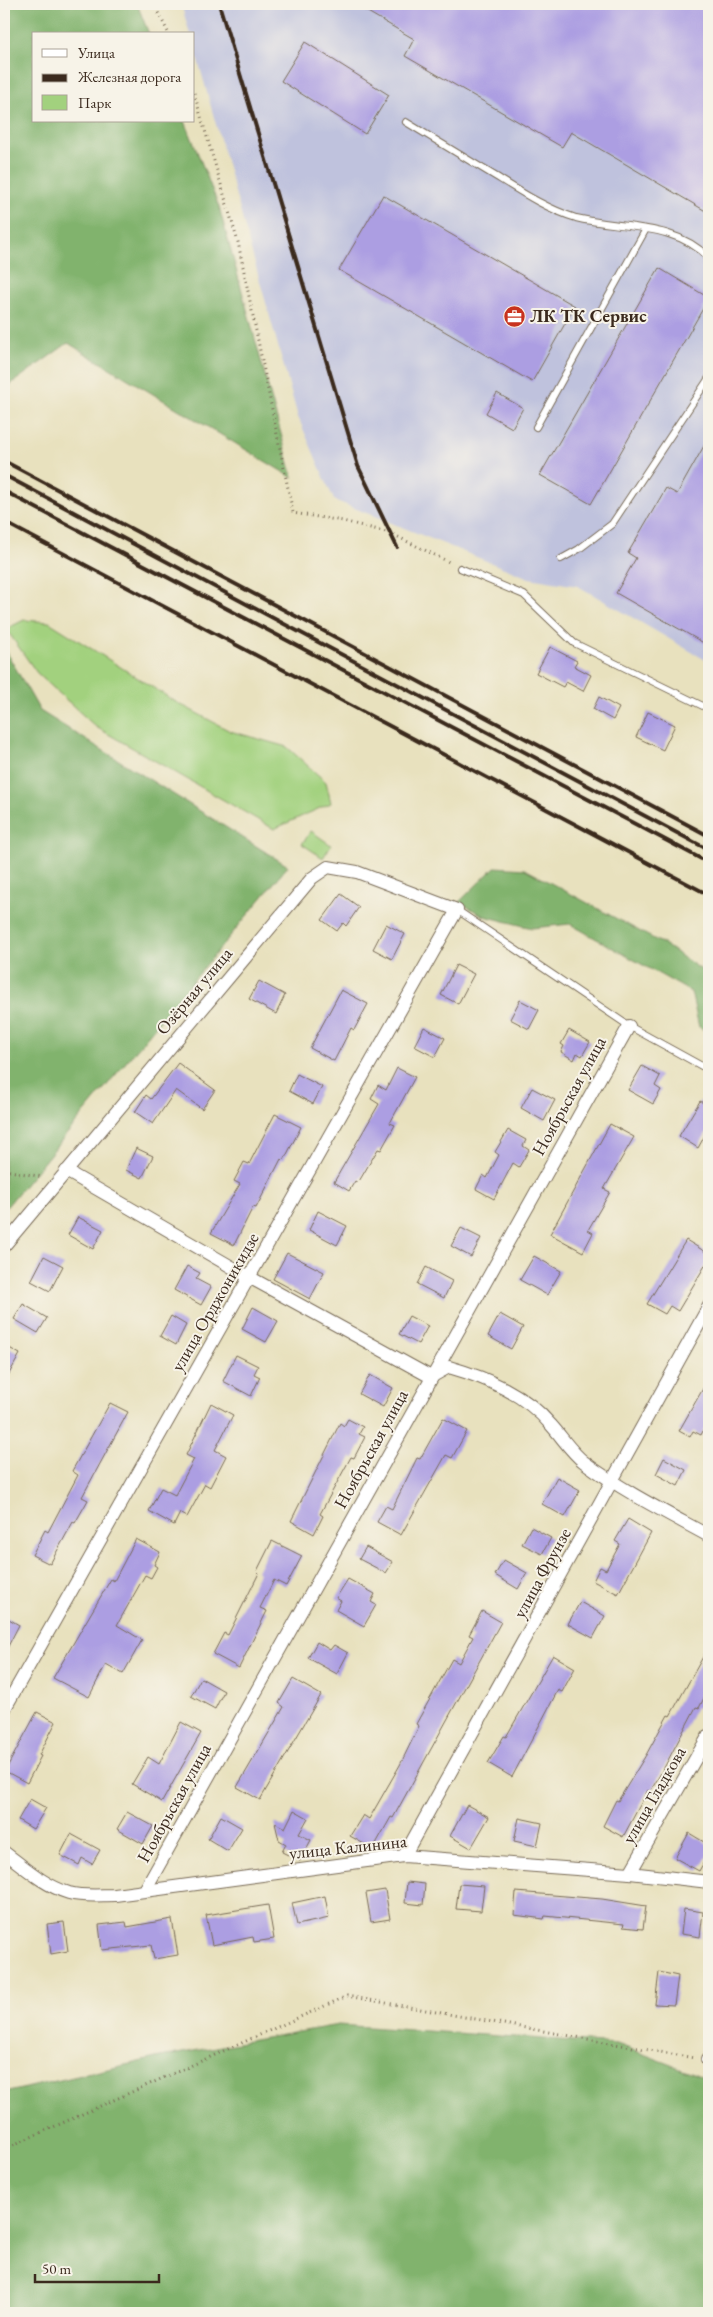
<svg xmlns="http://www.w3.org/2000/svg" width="713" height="2317" font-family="'EB Garamond',serif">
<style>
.industrial{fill:#bfc2dd}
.green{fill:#a2d17e;stroke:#6e7e4e}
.forest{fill:#81b36d;stroke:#5e6e46}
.building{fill:#ac9ee2}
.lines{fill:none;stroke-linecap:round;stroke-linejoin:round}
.lane-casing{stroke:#786a56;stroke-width:8}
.street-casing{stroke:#786a56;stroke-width:14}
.path{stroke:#786a56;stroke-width:3;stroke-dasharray:1 4;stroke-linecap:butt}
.lane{stroke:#fff;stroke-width:6}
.street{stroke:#fff;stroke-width:12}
.rail{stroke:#3b2a1e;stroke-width:4}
.labels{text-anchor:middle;stroke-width:4;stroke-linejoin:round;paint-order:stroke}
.poi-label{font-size:18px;font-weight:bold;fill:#3b2a1e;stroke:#f7f3e8;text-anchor:start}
.street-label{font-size:18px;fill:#3b2a1e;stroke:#f7f3e8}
</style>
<rect width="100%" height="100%" fill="#f7f3e8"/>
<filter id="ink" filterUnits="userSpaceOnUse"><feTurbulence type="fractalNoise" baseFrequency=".02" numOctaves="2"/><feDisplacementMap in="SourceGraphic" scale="10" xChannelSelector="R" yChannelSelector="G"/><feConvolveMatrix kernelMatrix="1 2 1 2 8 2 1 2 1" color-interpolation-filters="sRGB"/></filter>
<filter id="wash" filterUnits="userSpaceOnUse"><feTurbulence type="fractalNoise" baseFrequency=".0096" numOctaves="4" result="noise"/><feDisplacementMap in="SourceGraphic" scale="20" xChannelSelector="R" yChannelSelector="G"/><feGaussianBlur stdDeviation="1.12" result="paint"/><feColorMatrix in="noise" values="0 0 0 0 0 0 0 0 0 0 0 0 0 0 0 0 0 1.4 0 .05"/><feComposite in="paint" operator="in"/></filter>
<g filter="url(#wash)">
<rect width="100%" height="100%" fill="#e8e1be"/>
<path class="industrial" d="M181,4h528v658l-131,-76 -49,-8 -195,-78 -36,-83 -104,-371v-12h-4z"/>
<g class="green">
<path d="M24,620l25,2 127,80 54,29 57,16 39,35 5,21 -57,26 -178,-102 -59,-54 -31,-44z"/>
<path d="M311,831l20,14 -8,13 -21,-14z"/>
</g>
<g class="forest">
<path d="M4,4h133l12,30h-115v87h151l34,86 74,271 -225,-135 -60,43 -4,-2z"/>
<path d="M4,648l36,63 248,155 -284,344z"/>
<path d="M495,867l30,2 140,76 44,30v57l-10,-5 -8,-35 -121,-68 -38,4 -48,-12 -25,-14z"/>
<path d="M338,2025l279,19 92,35v234h-705v-220l156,-36z"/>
</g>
<g id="blocks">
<g class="building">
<path d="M354,4h355v209l-138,-81 -9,15 -157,-91 9,-17z"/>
<path d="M305,42l84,53 -24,39 -84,-53z"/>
<path d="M383,195l192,111 -43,76 -193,-112z"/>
<path d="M659,268l50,30 -118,206 -51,-29z"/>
<path d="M497,393l26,15 -11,20 -26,-15z"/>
<path d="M709,437v209l-93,-53 20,-35 -8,-5 38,-65 11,6z"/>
<path d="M550,647l27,14 -3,5 17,9 -8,16 -17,-9 -3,5 -27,-14z"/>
<path d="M599,697l20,11 -6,12 -20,-11z"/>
<path d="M648,712l27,13 -12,25 -27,-13z"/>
<path d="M341,894l18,13 -13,19 -3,-3 -6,8 -15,-11z"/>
<path d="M386,924l19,10 -13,25 -19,-10z"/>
<path d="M456,965l18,9 -16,30 -17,-9z"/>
<path d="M259,981l26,14 -9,19 -27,-15z"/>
<path d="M341,990l27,14 -14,26 -3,-2 -17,33 -24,-13z"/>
<path d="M520,1000l19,10 -10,19 -19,-10z"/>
<path d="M424,1027l21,11 -10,19 -21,-11z"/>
<path d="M569,1030l21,12 -8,14 -5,-3 -3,7 -13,-8 3,-6 -3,-2z"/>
<path d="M178,1063l37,27 -13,19 -26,-19 -23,34 -18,-12 11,-17 5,4z"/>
<path d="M642,1066l18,10 -5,10 6,4 -8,14 -25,-14z"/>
<path d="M397,1068l18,9 -25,46 5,2 -14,25 -3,-1 -20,34 -3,-2 -6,10 -15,-9 45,-78 -8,-5 7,-14 8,5z"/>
<path d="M297,1074l25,13 -9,17 -24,-13z"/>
<path d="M532,1088l23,12 -11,21 -23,-13z"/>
<path d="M700,1101l9,5v22l-11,20 -19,-12z"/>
<path d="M275,1114l26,13 -17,33 -3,-1 -25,49 -3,-1 -19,38 -23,-12 29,-49 -6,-3 10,-19 5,2z"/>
<path d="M610,1124l24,13 -30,52 6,3 -22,38 5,3 -10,19 -33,-18z"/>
<path d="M508,1130l18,10 -3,6 6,4 -10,17 -6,-4 -19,36 -18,-10 7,-14 4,3 12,-23 -4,-3z"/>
<path d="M136,1148l17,8 -11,22 -16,-8z"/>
<path d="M318,1211l29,15 -10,19 -28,-15z"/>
<path d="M78,1217l25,13 -10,19 -25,-14z"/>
<path d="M461,1228l20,10 -10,19 -20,-11z"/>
<path d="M686,1240l23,14v5l-31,52 -8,-5 -5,8 -18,-10z"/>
<path d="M287,1253l37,19 -14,27 -37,-20z"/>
<path d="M44,1256l19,10 -13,25 -19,-10z"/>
<path d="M534,1256l27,15 -14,24 -27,-15z"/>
<path d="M187,1266l13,7 -4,6 15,8 -10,18 -27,-15z"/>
<path d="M426,1267l26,14 -8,17 -27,-14z"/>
<path d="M23,1304l24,14 -9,15 -24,-14z"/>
<path d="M253,1307l25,14 -12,21 -24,-13z"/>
<path d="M500,1314l23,13 -12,22 -23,-13z"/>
<path d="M171,1316l15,9 -10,20 -16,-9z"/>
<path d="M409,1316l19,10 -10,18 -19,-10z"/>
<path d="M4,1345l16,9 -16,29z"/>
<path d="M236,1355l22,11 -4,8 6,3 -9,19 -28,-15z"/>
<path d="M370,1375l23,13 -10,19 -24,-13z"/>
<path d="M709,1378v41l-8,16 -8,-4 -3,6 -11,-6z"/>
<path d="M110,1403l18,9 -46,85 6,3 -13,23 -2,-1 -23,42 -18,-9 13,-25 3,2 30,-57 -6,-4z"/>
<path d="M211,1403l22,12 -18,35 11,6 -16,31 -5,-3 -18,33 -7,-4 -6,12 -25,-14 12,-23 14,7 19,-36 -8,-4z"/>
<path d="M443,1418l24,13 -15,27 -6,-3 -45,80 -24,-13 9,-16 6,3 25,-51 3,1z"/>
<path d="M348,1419l15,8 -4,7 6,3 -11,21 -3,-1 -31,57 3,2 -9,18 -23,-13 49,-98 4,3z"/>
<path d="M664,1458l22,12 -8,16 -22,-12z"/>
<path d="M557,1477l23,13 -15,27 -23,-13z"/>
<path d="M628,1519l23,14 -33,61 -25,-13 7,-14 6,3 14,-26 -5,-3z"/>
<path d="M531,1527l20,11 -9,16 -20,-10z"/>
<path d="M136,1539l24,13 -6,13 3,2 -6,11 -6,-3 -28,50 25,15 -19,34 -17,-10 -17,33 -36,-19 58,-99 3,2z"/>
<path d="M272,1541l30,15 -16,30 -12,-6 -14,28 7,3 -28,57 -26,-14 11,-21 4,2 31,-62 -2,-2z"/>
<path d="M366,1547l27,15 -7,11 -27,-14z"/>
<path d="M504,1560l23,13 -9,16 -23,-14z"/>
<path d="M348,1579l27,15 -4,8 5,3 -12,21 -28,-16 5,-9 -5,-3z"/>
<path d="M580,1602l25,14 -12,22 -25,-14z"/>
<path d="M482,1611l19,11 -108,196 -2,-1 -18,32 -23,-13 13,-21 6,4 31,-54 19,-39 -3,-2 36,-65 7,4 14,-26 -4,-2z"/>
<path d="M4,1616l15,9 -15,29z"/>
<path d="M317,1642l13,8 4,-5 14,8 -11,21 -29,-16z"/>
<path d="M709,1646v42l-10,20 -3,-1 -31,59 -15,26 -2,-2 -25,47 -20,-11 13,-26 2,1 28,-46 22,-40 2,1z"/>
<path d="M553,1655l22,13 -13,24 -4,-2 -46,87 -24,-14 16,-27 2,1z"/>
<path d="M201,1678l23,13 -9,18 -24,-13z"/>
<path d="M293,1679l28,16 -61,105 -23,-13 47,-80 -5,-4z"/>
<path d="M37,1712l19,10 -17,33 2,1 -14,27 -22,-12z"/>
<path d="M181,1722l20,11 -39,69 -30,-18 16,-27 11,7z"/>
<path d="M30,1799l16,9 -13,21 -15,-9z"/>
<path d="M467,1805l22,12 -18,31 -21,-12z"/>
<path d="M294,1810l14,8 -9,16 12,6 -11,21 -18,-9 4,-8 -7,-4 -4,-17 10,5z"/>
<path d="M127,1812l26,14 -10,18 -26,-15z"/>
<path d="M221,1816l21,12 -14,23 -20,-12z"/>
<path d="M519,1818l23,5 -5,23 -23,-5z"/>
<path d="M689,1833l20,12v8l-10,18 -24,-13z"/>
<path d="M71,1834l29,16 -8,14 -10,-6 -3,7 -19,-10z"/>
<path d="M407,1882l18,2 -2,21 -18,-2z"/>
<path d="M459,1884l25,2 -3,25 -25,-2z"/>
<path d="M385,1890l5,29 -19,3 -5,-29z"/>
<path d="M516,1892l86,7 44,7 -3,23 -20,-2 1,-3 -79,-8 -1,3 -30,-4z"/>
<path d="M325,1896l4,22 -32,7 -5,-22z"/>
<path d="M268,1905l6,34 -20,3 -1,-5 -41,8 -6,-30z"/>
<path d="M684,1909l19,3 -3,25 -19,-3z"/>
<path d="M172,1919l6,36 -24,4 -3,-14 -49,5 -3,-25 27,-3 1,5z"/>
<path d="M64,1922l4,29 -17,3 -4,-30z"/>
<path d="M659,1972l19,4 -4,29 -19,-1z"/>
</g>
</g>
</g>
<g filter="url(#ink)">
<use href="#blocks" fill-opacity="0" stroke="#786a56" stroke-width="1"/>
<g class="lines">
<defs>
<g id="lane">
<path d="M406,122c30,18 59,36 89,54 26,16 52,33 81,42 44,11 99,4 133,40"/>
<path d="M536,427l110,-198"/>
<path d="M561,559l18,-10 33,-25 97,-146"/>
<path d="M460,568l64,27 50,48 135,66"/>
<path d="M457,910l172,116 80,44"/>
</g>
<g id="street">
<path d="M66,1171l183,106 182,100 18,-10c38,11 76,27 102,58 11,12 20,27 33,37 39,29 83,51 125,74"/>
<path d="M4,1246l308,-368 16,-11 29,5 100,38 -453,800"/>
<path d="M4,1852c20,15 41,34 65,41 15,4 31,2 46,2l289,-39 226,17 79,9"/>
<path d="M404,1856l305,-550"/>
<path d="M630,1873l79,-138"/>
<path d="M145,1890l484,-864"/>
<path d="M707,2060l2,1"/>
</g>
</defs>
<use href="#lane" class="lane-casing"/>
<use href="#street" class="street-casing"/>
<g class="path">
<path d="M154,4l15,30"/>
<path d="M194,93l44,149 55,271 50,8 47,12 61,30"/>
<path d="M4,1170l39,7"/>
<path d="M4,2149l343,-153 347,62"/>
</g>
<use href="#lane" class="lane"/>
<use href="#street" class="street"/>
<g class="rail">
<path d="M219,4l139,462 39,81"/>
<path d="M4,461l705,375"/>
<path d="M4,475l705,375"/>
<path d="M4,491l705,372"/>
<path d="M4,522l705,373"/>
</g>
</g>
</g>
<defs>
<symbol id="office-disc" viewBox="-11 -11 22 22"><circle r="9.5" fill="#c8321e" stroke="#f7f3e8"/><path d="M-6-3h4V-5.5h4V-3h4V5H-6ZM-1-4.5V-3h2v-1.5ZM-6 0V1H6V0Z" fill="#fff"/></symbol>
</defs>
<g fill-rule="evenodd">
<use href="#office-disc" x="502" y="304" width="25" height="25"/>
</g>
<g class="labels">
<g class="poi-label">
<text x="530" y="322">ЛК ТК Сервис</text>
</g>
<g class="street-label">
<text transform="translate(194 991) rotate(-50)" y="6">Озёрная улица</text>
<text transform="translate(569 1096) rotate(-61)" y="6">Ноябрьская улица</text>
<text transform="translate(215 1302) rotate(-60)" y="6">улица Орджоникидзе</text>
<text transform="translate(371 1449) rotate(-61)" y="6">Ноябрьская улица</text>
<text transform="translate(542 1573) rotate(-61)" y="6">улица Фрунзе</text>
<text transform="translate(654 1795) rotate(-60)" y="6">улица Гладкова</text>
<text transform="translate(174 1803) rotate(-61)" y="6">Ноябрьская улица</text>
<text transform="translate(348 1847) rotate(-6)" y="6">улица Калинина</text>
</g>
</g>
<rect width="713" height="2317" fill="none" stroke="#f7f3e8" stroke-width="20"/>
<rect x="32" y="32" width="162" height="90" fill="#f7f3e8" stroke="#aca397"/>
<rect x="42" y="49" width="25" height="8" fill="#ffffff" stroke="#aca397"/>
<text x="78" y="58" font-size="15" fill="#3b2a1e">Улица</text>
<rect x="42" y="74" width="25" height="8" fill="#3b2a1e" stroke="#aca397"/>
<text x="78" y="82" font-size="15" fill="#3b2a1e">Железная дорога</text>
<rect x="42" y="95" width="25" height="15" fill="#a2d17e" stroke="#aca397"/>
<text x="78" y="108" font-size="15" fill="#3b2a1e">Парк</text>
<path d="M35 2274v8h124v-8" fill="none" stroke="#3b2a1e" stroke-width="2.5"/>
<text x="42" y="2274" font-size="15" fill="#3b2a1e" stroke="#f7f3e8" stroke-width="4" paint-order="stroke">50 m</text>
</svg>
